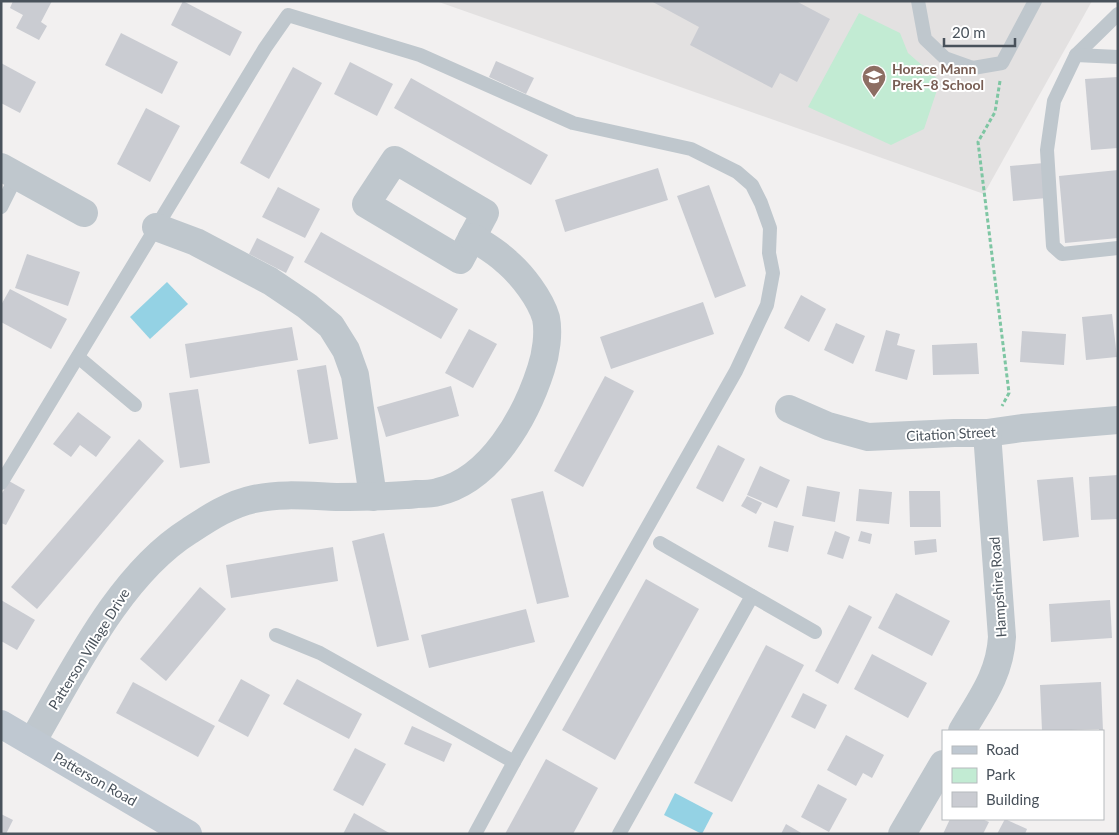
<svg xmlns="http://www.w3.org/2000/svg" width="1119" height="835" font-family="Lato,sans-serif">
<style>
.education{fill:#e3e1e1}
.green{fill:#c2ebd3}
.water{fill:#94d2e4}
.building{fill:#caccd2}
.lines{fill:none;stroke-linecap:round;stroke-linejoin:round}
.path{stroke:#7ec6a3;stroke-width:3;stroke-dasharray:4 2.5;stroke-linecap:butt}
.lane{stroke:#bfc7cd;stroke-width:14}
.street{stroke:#bfc7cd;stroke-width:28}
.secondary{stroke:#bfc8d1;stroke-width:28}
.labels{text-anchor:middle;stroke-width:4;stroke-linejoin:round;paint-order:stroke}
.education-label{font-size:14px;font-weight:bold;fill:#785e54;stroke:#fff;text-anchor:start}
.street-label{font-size:14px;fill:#49525b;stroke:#fff}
</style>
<rect width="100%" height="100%" fill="#f2f0f0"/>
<path class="education" d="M436,1h656l-108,193z"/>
<path class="green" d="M859,13l41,20 8,20 32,28 -16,48 -33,16 -83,-38z"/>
<g class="water">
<path d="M167,282l21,22 -38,35 -20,-22z"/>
<path d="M675,793l38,20 -11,21 -38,-19z"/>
</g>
<g class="building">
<path d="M13,1h39l-11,21 6,4 -8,14 -23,-12 7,-13 -13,-7z"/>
<path d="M183,1l59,31 -12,24 -59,-31z"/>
<path d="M651,1h145l34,18 -33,63 -17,-9 -8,15 -82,-43 9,-18z"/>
<path d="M121,33l57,29 -16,32 -57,-29z"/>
<path d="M496,61l38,17 -8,16 -37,-17z"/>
<path d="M350,62l43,22 -16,32 -43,-22z"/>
<path d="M1,63l35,19 -16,31 -19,-10z"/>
<path d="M293,67l29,16 -53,96 -29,-16z"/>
<path d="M1118,77v71l-27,2 -6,-71z"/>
<path d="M411,78l137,77 -17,30 -137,-77z"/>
<path d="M146,108l34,18 -30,56 -33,-18z"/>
<path d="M1044,163l3,35 -34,3 -3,-35z"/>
<path d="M658,168l10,32 -103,32 -10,-32z"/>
<path d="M1118,170v68l-53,5 -6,-67z"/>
<path d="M709,185l37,101 -31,12 -38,-102z"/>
<path d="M278,187l42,22 -15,29 -43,-21z"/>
<path d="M321,232l137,77 -17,30 -137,-77z"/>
<path d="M257,238l37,19 -8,16 -37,-19z"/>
<path d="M27,254l53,18 -12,34 -53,-18z"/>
<path d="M10,289l57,30 -16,30 -50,-27v-17z"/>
<path d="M801,295l25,14 -17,33 -25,-14z"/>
<path d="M703,302l11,32 -103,35 -11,-32z"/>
<path d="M1112,314l5,43 -31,3 -4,-43z"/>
<path d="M836,323l29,13 -12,28 -29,-14z"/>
<path d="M292,327l6,33 -108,18 -5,-34z"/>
<path d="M469,329l28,15 -24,44 -28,-15z"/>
<path d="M886,330l14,4 -3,11 18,5 -8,30 -32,-9z"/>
<path d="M1022,331l44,3 -2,31 -44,-3z"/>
<path d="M977,343l2,31 -46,1 -1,-30z"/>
<path d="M326,365l12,74 -29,5 -12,-74z"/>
<path d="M605,376l29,15 -51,96 -29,-16z"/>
<path d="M451,386l8,30 -73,21 -9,-30z"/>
<path d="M198,389l12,74 -30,5 -11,-75z"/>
<path d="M78,412l33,25 -15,20 -16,-12 -9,12 -18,-13z"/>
<path d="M139,439l25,22 -127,148 -26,-22z"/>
<path d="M718,445l27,14 -22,43 -27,-14z"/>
<path d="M760,466l30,14 -13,28 -30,-13z"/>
<path d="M1118,475v44l-27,1 -2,-43z"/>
<path d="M1073,477l6,60 -36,4 -6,-61z"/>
<path d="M9,481l16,9 -19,35 -5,-2v-28z"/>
<path d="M807,486l33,6 -5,30 -33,-6z"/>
<path d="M859,489l33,3 -3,32 -33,-3z"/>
<path d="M543,491l26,106 -32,7 -26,-105z"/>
<path d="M909,491h31l1,36h-31z"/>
<path d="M747,496l15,7 -6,11 -15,-8z"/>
<path d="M774,521l20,5 -6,26 -20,-5z"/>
<path d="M835,531l15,6 -7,22 -16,-5z"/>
<path d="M861,531l11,3 -2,10 -12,-3z"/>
<path d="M384,533l25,107 -32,7 -25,-106z"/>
<path d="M936,539l1,13 -22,3 -1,-14z"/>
<path d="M333,547l5,34 -107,17 -5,-33z"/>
<path d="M646,579l53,30 -84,151 -53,-30z"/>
<path d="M200,587l26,22 -60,72 -26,-22z"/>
<path d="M896,593l54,28 -18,35 -54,-28z"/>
<path d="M1,600l34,20 -18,30 -16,-9z"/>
<path d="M1110,600l2,38 -61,4 -2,-38z"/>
<path d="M849,605l23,12 -34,67 -23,-13z"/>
<path d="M526,609l9,33 -106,26 -8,-33z"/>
<path d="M766,645l38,20 -72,137 -38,-19z"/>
<path d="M872,654l55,29 -19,35 -54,-29z"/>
<path d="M241,679l29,16 -22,42 -30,-16z"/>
<path d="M297,679l65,35 -13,25 -66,-35z"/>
<path d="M133,682l82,44 -17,31 -82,-44z"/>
<path d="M1101,682l2,49h-4v-2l-57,2 -2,-46z"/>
<path d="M803,693l24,12 -12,24 -24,-12z"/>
<path d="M412,726l40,18 -8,18 -40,-18z"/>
<path d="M846,735l38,20 -12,23 -9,-5 -7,13 -29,-16z"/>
<path d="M355,748l31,16 -23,42 -30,-16z"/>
<path d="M546,759l52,29 -25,46h-68z"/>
<path d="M818,784l29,15 -18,33 -28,-15z"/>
<path d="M354,813l37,21h-48z"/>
<path d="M1,814l12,6 -7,14h-5z"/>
<path d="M950,819h32l7,3 -6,12h-40z"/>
<path d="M1005,819l22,10 -2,5h-28z"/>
<path d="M786,824l17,10h-22z"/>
</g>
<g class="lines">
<path class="path" d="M1000,81l-5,31 -17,30 31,251 -7,13"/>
<g class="lane">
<path d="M918,1l7,38 20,19 28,10 29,-5 33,-62"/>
<path d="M1076,55l42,-41"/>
<path d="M1118,57l-42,-2 -22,46 -7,49 6,96 9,8 56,-6"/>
<path d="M1,207l16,-32"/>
<path d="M78,357l57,48"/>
<path d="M1,483l264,-435 23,-33 132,40 153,68 118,26 46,23 15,13 9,18 9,25 -1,25 4,20 -6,32 -31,66 -222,391 -39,72"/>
<path d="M660,543l155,89"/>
<path d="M276,635l44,18 194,109"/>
<path d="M619,834l133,-238"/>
</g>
<g class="street">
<path d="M395,160l90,53 -25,47 -94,-56z"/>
<path d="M1,167l83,46"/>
<path d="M156,227l40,15 74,39 37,25 24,20 15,24 9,25 18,122"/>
<path d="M789,409l39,17 40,11 86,-4h33l35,-5 96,-8"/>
<path d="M962,731c18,-31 38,-56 40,-94l-15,-204"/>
<path d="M32,742c41,-70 87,-167 157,-211 20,-13 41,-27 65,-32 27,-6 55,-3 82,-2 27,0 54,0 81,-3 7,0 15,0 21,-2 53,-12 88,-76 103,-123 5,-15 8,-36 5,-51 -6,-20 -24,-43 -39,-56 -10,-10 -23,-17 -35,-25"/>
<path d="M902,834l41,-70"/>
</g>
<path class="secondary" d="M1,724l187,110"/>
</g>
<defs>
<symbol id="school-pin" viewBox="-11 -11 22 30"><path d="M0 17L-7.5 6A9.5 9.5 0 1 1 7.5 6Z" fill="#8d6e63" stroke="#fff"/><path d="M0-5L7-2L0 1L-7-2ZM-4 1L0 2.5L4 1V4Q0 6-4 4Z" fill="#fff"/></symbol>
</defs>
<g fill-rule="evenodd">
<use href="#school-pin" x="860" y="63" width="28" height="38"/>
</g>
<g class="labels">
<g class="education-label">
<text x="892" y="74">Horace Mann<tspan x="892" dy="16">PreK–8 School</tspan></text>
</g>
<g class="street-label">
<text transform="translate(951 434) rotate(-3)" y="5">Citation Street</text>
<text transform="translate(998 587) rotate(-94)" y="5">Hampshire Road</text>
<text transform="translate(89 649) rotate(-58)" y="5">Patterson Village Drive</text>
<text transform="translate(95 779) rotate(30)" y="5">Patterson Road</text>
</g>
</g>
<rect width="1119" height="835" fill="none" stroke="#49525b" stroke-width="5"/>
<rect x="942" y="730" width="162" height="90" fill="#ffffff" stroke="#b6babd"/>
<rect x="952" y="746" width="25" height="8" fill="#bfc8d1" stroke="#b6babd"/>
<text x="986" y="755" font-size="15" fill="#49525b">Road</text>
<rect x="952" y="768" width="25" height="15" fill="#c2ebd3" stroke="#b6babd"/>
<text x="986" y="780" font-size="15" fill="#49525b">Park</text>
<rect x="952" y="792" width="25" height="15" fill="#caccd2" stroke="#b6babd"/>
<text x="986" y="805" font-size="15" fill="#49525b">Building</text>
<path d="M944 38v8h71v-8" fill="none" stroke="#49525b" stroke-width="2.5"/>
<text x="952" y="38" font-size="15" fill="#49525b" stroke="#ffffff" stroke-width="4" paint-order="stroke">20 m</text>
</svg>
